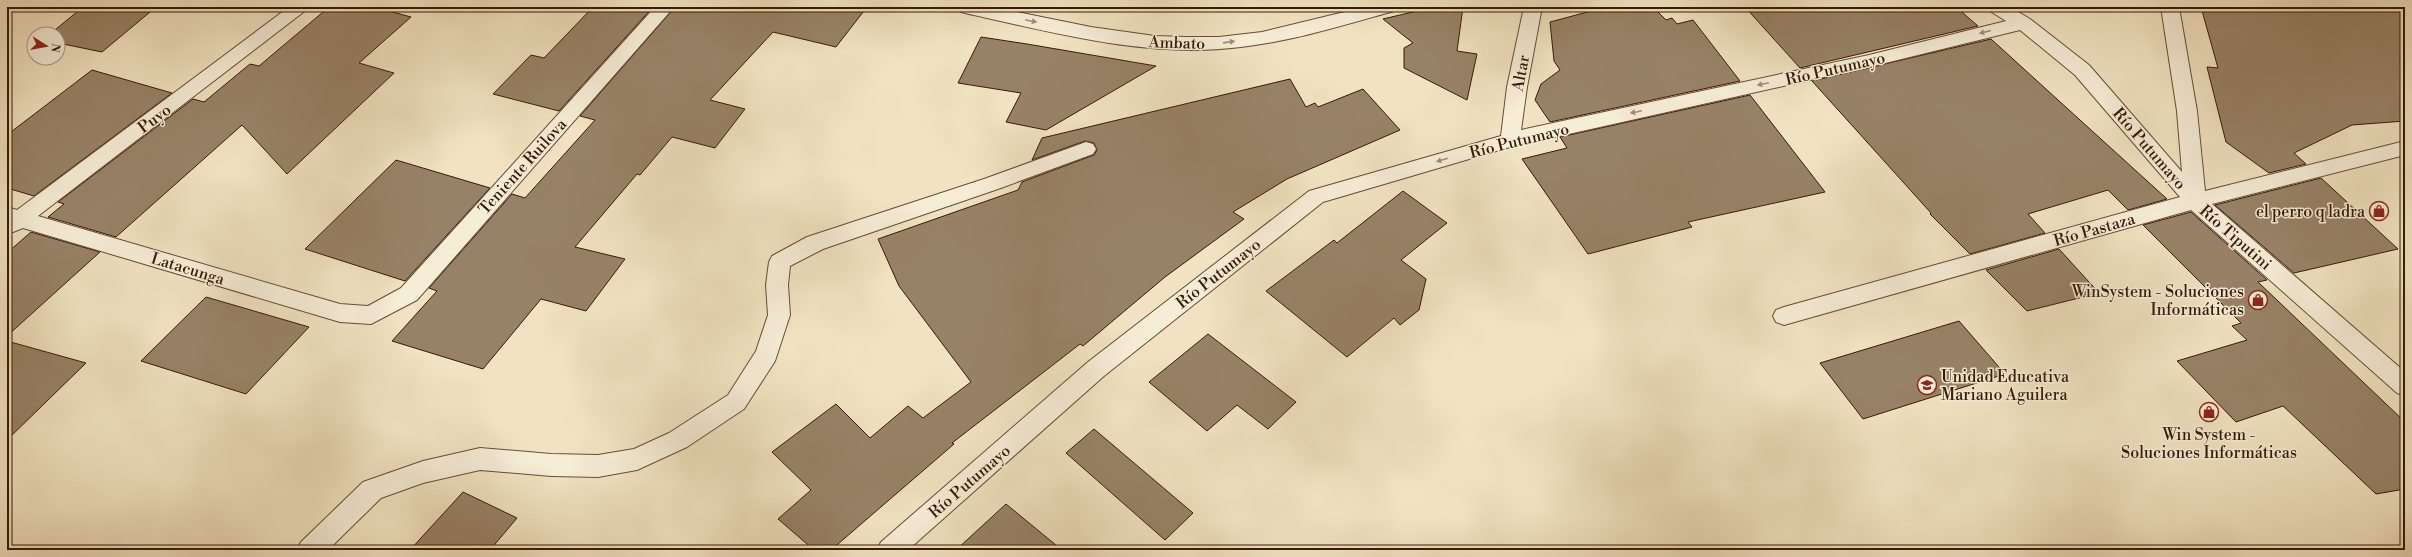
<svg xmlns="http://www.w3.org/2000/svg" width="2412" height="557" font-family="'Libre Bodoni',serif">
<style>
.building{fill:#988267;stroke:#371906}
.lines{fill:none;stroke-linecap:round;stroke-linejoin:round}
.minor-casing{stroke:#664c35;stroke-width:2}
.minor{fill:#f6edd7;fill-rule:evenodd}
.oneway{fill:#a08e79}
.labels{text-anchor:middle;stroke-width:3;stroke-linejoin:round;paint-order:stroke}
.street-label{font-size:16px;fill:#371906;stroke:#f6edd7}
.poi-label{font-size:16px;fill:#371906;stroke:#f6edd7;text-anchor:end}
</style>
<rect width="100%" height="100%" fill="#f1e3c1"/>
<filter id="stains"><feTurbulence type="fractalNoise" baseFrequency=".005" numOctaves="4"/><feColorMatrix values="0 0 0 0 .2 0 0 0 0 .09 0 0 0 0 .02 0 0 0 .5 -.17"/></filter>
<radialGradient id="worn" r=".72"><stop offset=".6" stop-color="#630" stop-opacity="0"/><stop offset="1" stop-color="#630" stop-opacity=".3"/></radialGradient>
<g class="building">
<path d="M83,7h73l-54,45 -44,-9v-9h-8z"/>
<path d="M329,7h45l37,10 -52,46 35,10 -107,101 -45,-49 -126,112 -68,-20 16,-13 -6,-2 135,-103 11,3 46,-38 9,2z"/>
<path d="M593,7h60l-94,104 -66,-17 38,-39 13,3z"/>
<path d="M675,7h192l-31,40 -63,-15 -63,68 35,9 -30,39 -43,-11 -32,38 -3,-1 -62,73 50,12 -39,52 -45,-12 -58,70 -91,-28 45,-50 -8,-3 83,-94 13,4 70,-78 -15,-4z"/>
<path d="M1434,7h29l-6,44 20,3 -10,46 -63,-32v-20l9,-5 -30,-24z"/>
<path d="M1606,7h47l13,13 6,-2 5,6 16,-4 47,61 -190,41 -15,-22 6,-16 19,-14 -6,-9 -4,-39z"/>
<path d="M1745,7h211l22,19 -178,42z"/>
<path d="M2201,7h204v114l-53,4 -58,28 12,11 -37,9 -43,-31 -19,-75 11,1z"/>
<path d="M981,37l46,7 129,22 -110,64 -40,-8 15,-29 -63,-10z"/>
<path d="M1991,39l78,71 98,89 -39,11 -20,-20 -80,24 17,19 -75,21 -40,-40 1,-1 -119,-132z"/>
<path d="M92,70l80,23 -138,103 -27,-8v-53z"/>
<path d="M1290,79l16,28 9,-4 3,4 45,-18 37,41 -113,49 -54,33 11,7 -79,58 -82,69 -3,-2 -128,99 2,1 -123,106h-17l-36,-31 33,-29 -39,-38 64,-48 34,34 38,-32 15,12 48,-36 -72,-96 -21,-47 140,-49 4,-8 72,-27 3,-5 -3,-7 -9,-2 -53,19 10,-22z"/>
<path d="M1750,95l75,97 -137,30 4,5 -104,27 -66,-95 45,-11 -7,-11z"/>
<path d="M396,160l94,28 -85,93 -100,-32z"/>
<path d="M2321,178l77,71 -104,24 -79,-68z"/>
<path d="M1403,191l44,32 -46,37 25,19 -7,31 -19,15 -6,-7 -47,39 -81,-66 68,-51 3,3z"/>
<path d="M2191,212l76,68 -9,2 147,140v67l-29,5 -93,-88 -47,16 -59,-61 70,-21 -15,-14 9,-3 -98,-98z"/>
<path d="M31,232l69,20 -93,84v-83z"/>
<path d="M2059,249l40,44 -72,18 -41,-41z"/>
<path d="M206,297l103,30 -63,67 -105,-33z"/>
<path d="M1959,321l46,53 -142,45 -43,-56z"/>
<path d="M1208,334l88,68 -28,27 -31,-24 -30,26 -58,-49z"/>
<path d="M7,341l79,22 -79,77z"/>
<path d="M1094,429l99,84 -28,27 -99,-87z"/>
<path d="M463,492l54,26 -27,32h-80z"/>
<path d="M1006,504l56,46h-106z"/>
</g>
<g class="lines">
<defs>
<g id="minor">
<path d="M289,7h21l-272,209 302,88 28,2 33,-18 254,-281h19l-257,293 -46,24 -31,-2 -317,-94 -10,4 -6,-2v-23l10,3z"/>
<path d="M956,7h36l99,20 64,9 32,1h32l43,-5 103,-25h32l-3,4c-50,14 -101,30 -153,36 -93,12 -186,-14 -276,-34l-6,-2z"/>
<path d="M1524,7h18l-15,80 -6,43 348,-75 137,-34 -16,-10 -3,-4h23l20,12 59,46 93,107 -5,-61 -16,-104h18l18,104 8,80 200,-50v14l-193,49 193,168v24l-8,-3 -206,-183 -407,115 -8,-3 -3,-6 3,-6 8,-3 396,-110 -105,-122 -55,-45 -151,37 -359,80 -187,55 -219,174 -196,174h-31l4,-8 207,-180 221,-171 192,-55 6,-49z"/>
<path d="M1086,142l7,2 3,5 -3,5 -95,35 -175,60 -33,17 -2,19 2,30 -15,46 -31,48 -57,38 -50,23 -39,7 -47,-1 -71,-6 -57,13 -42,15 -53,52h-31l4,-8 62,-60 60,-21 57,-13 71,6 47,1 36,-6 35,-16 59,-38 28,-44 12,-36 -2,-30 3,-23 3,-6 35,-19 177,-58z"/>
</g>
</defs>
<use href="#minor" class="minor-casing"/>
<use href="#minor" class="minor"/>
</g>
<defs><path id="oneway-solid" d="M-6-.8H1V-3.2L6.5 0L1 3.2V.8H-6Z"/></defs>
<g class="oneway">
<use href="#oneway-solid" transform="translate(1031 21) rotate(12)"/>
<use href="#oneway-solid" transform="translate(1985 32) rotate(166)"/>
<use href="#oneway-solid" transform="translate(1229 42) rotate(-8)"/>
<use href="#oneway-solid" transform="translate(1763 84) rotate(168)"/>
<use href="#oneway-solid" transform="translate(1636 112) rotate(168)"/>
<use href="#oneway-solid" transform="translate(1442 160) rotate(164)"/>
</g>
<defs>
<symbol id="shop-ring" viewBox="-11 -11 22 22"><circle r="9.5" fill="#f6edd7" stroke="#8f2418" stroke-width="1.5"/><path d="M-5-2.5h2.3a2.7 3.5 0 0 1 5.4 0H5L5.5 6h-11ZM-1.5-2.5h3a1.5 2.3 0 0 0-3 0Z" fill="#8f2418"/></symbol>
<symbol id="school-ring" viewBox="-11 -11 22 22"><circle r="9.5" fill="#f6edd7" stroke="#8f2418" stroke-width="1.5"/><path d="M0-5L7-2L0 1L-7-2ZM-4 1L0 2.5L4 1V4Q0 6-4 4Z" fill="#8f2418"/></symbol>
</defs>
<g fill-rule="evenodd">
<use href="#shop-ring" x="2368" y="200" width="22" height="22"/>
<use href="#shop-ring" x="2247" y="289" width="22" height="22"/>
<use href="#school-ring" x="1916" y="374" width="22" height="22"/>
<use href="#shop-ring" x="2198" y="401" width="22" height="22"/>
</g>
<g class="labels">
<g class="street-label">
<text transform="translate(1177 42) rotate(2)" y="6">Ambato</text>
<text transform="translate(1835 68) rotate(-13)" y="6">Río Putumayo</text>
<text transform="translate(1520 73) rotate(-79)" y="6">Altar</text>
<text transform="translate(154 118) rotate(-37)" y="6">Puyo</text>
<text transform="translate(1519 140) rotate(-14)" y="6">Río Putumayo</text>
<text transform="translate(2150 148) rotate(49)" y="6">Río Putumayo</text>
<text transform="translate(522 166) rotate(-48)" y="6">Teniente Ruilova</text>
<text transform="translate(2094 229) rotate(-16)" y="6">Río Pastaza</text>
<text transform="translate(2236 237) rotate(41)" y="6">Río Tiputini</text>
<text transform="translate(188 268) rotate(17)" y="6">Latacunga</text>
<text transform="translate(1218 273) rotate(-38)" y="6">Río Putumayo</text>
<text transform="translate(969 481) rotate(-41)" y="6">Río Putumayo</text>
</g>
<g class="poi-label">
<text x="2365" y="217">el perro q ladra</text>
<text x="2244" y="297">WinSystem - Soluciones<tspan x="2244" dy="18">Informáticas</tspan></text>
<text x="1941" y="382" text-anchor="start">Unidad Educativa<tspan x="1941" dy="18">Mariano Aguilera</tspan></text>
<text x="2209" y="440" text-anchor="middle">Win System -<tspan x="2209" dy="18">Soluciones Informáticas</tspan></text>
</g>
</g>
<rect width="2412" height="557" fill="none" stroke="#f1e3c1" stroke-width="24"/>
<rect x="8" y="8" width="2396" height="541" fill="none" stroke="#371906" stroke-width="2"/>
<rect x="12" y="12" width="2388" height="533" fill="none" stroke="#371906"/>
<g transform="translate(46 46) rotate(101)"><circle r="19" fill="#f6edd7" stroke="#aa9883"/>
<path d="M0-3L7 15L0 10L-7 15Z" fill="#8f2418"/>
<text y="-6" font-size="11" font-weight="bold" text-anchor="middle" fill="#371906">N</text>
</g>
<rect width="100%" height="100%" filter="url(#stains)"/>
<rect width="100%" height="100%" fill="url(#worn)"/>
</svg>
